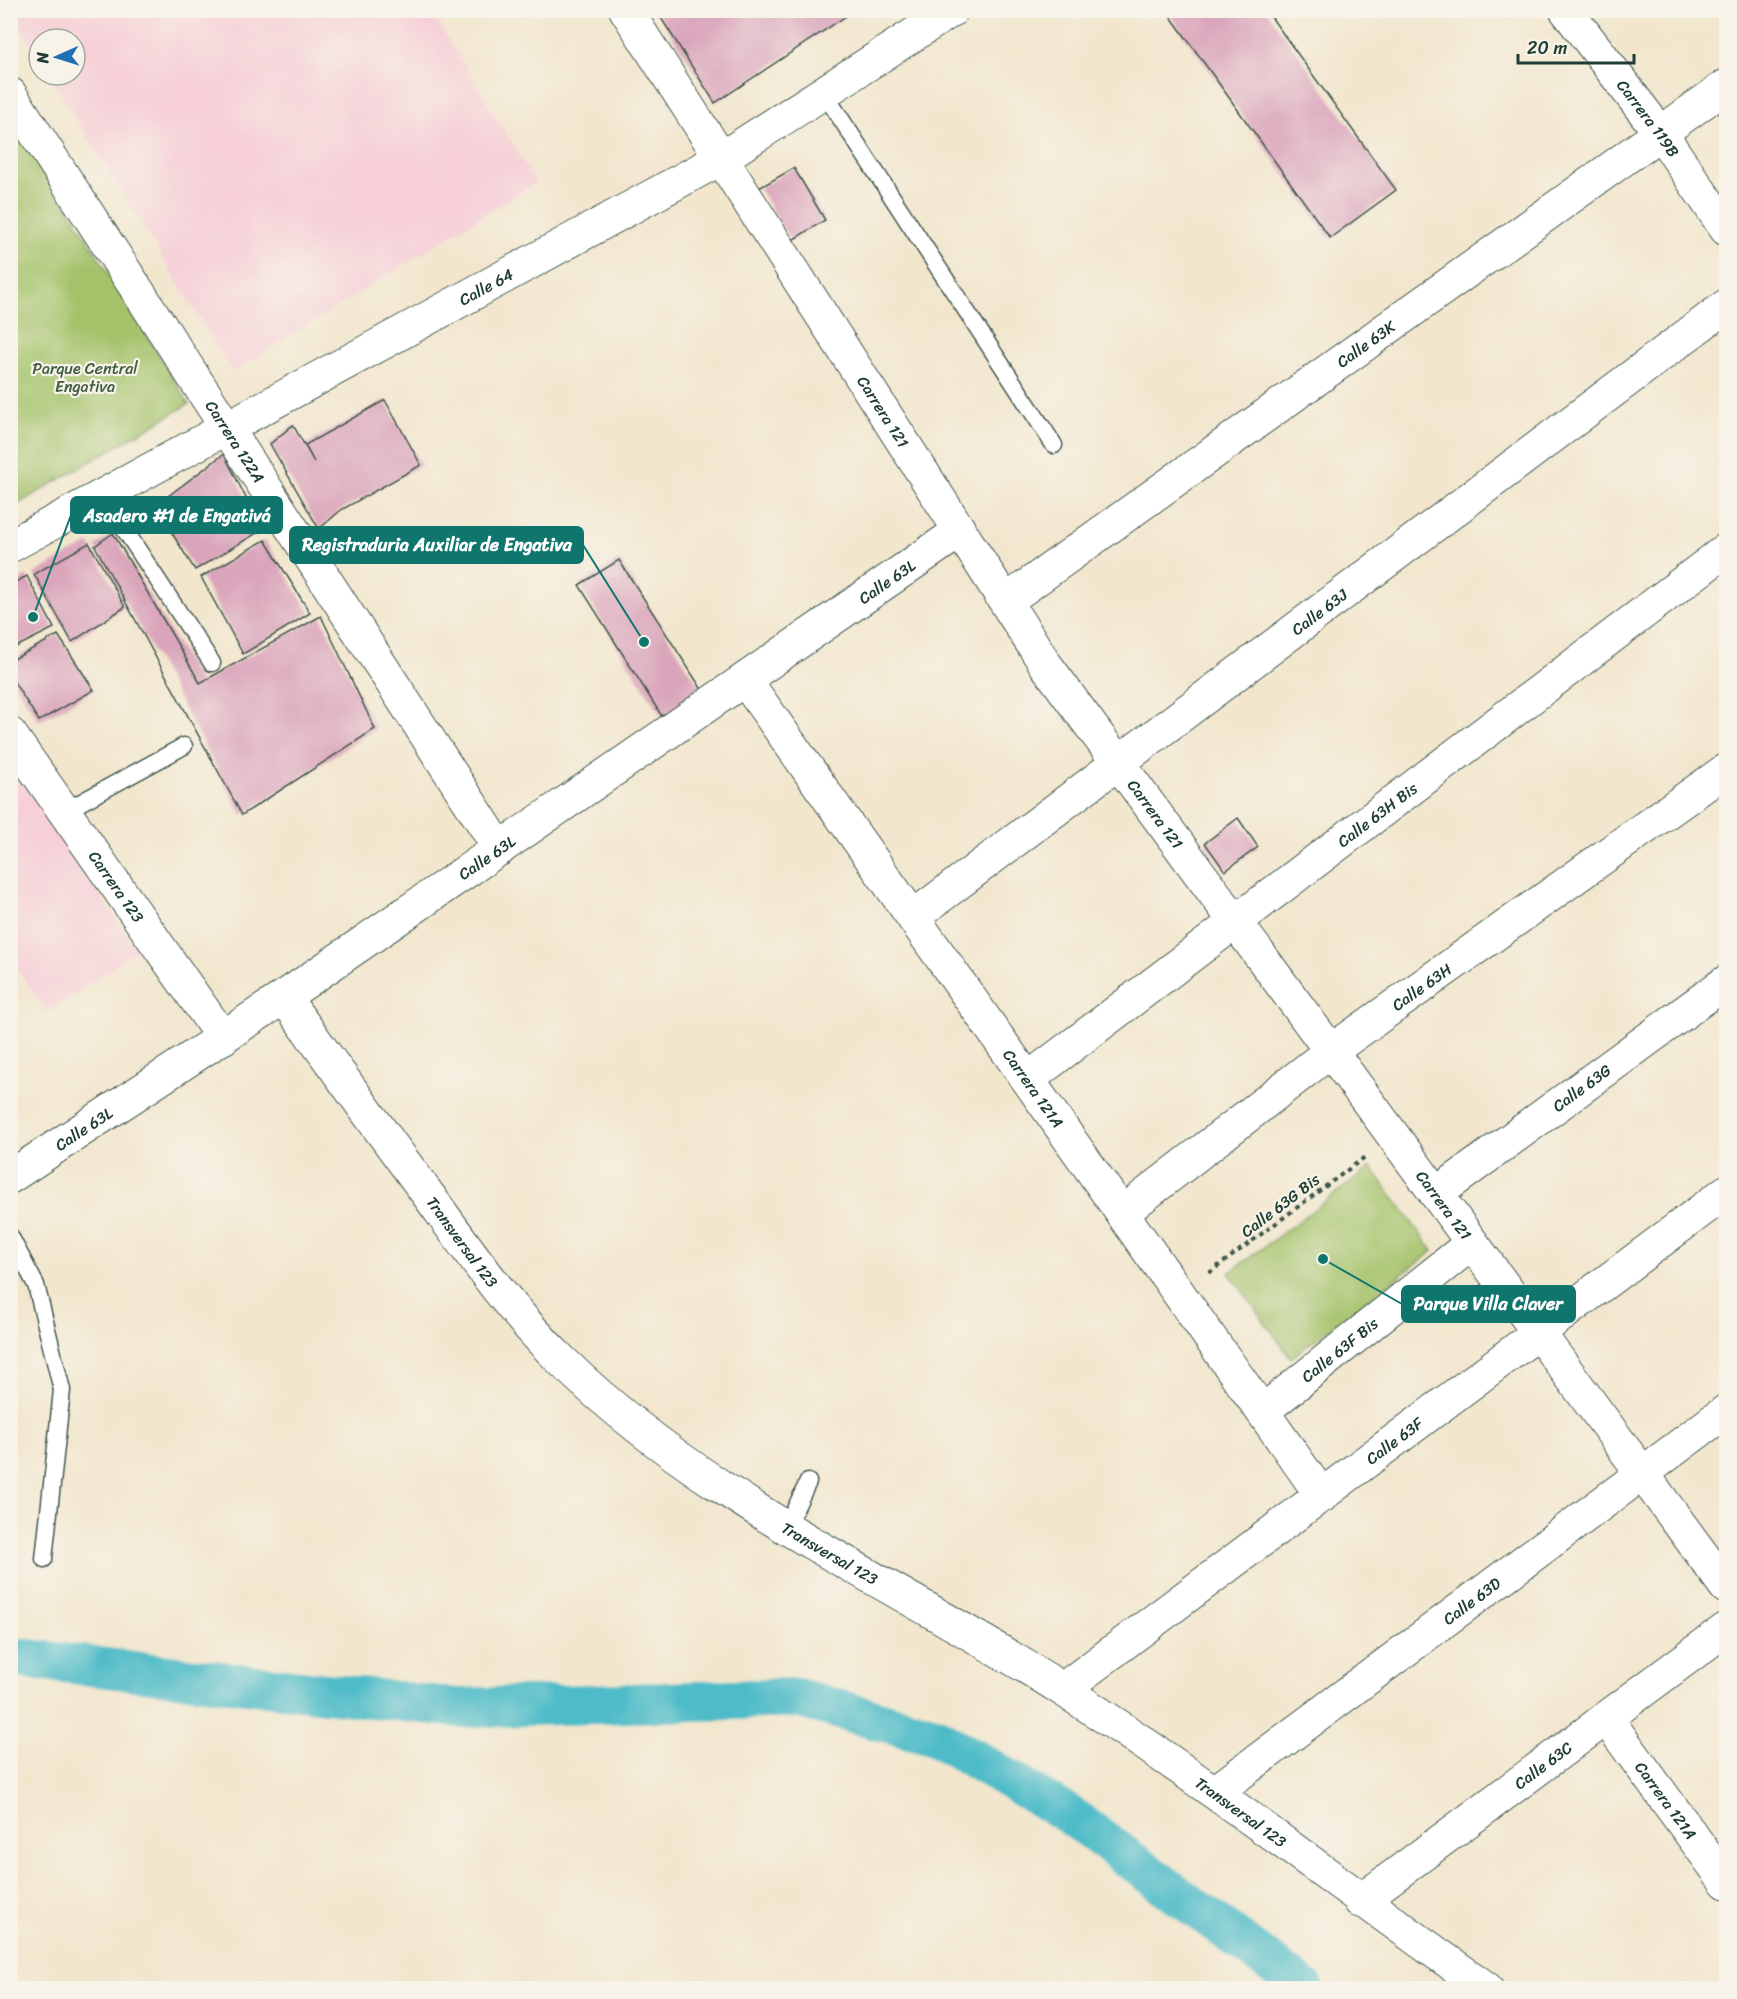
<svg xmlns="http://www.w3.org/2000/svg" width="1737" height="1999" font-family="Sriracha,sans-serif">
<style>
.built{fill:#f6cfd7}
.green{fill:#a4c26a;stroke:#62804f;stroke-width:1.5}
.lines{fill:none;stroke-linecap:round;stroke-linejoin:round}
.canal{stroke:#4dbbc8;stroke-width:40}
.building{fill:#daa5bb}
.service-casing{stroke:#3f564b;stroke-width:19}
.minor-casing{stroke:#3f564b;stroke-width:35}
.tertiary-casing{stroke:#3f564b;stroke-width:35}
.path{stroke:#3f564b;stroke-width:4;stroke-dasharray:4.5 4.5;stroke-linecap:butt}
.service{stroke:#fff;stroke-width:16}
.minor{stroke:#fff;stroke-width:33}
.tertiary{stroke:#fff;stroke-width:33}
.labels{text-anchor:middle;stroke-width:4.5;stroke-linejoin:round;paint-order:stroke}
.street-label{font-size:16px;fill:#1f3d34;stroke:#f7f3e8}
.park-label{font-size:16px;fill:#405e42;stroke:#f7f3e8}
.leader{fill:none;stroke:#0f766e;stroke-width:2}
.callout-dot{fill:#0f766e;stroke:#f7f3e8;stroke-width:2}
.callout{fill:#0f766e;stroke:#0f766e;stroke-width:2}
.callout-label{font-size:18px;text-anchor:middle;font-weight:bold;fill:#fff}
</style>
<rect width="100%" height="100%" fill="#f7f3e8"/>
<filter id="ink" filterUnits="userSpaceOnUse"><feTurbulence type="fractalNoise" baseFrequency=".0167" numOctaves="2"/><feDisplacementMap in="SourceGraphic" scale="12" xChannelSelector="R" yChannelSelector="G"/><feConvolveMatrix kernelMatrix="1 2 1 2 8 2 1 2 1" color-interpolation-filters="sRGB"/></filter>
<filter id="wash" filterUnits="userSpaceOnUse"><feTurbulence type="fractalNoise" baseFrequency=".008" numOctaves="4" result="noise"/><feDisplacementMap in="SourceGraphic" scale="24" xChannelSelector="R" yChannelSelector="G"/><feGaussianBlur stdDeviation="1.35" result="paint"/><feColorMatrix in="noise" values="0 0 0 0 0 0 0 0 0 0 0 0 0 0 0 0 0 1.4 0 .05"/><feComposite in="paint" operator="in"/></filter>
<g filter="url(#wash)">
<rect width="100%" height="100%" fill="#f2e6cd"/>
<g class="built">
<path d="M11,10l420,1 105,171 -303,190 -184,-297h26v-36h-36v20z"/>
<path d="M10,760l127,190 -90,63 -36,-53z"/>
</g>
<g class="green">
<path d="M10,113l179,291 -178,104h-1z"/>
<path d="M1371,1167l62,84 -142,107 -62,-85z"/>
</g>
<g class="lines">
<path class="canal" d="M10,1657l448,51 339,-10 138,38 136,80 233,172"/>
</g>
<g id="blocks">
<g class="building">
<path d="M656,10h199l-140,93z"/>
<path d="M1166,10h100l130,180 -66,48z"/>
<path d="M794,168l31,52 -34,21 -32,-53z"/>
<path d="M385,400l36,65 -80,45 -22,19 -49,-85 23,-19 21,37 -9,-17z"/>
<path d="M224,454l38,76 -67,40 -40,-64z"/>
<path d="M113,533l87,150 121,-67 54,113 -133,86 -147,-269z"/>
<path d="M265,540l45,73 -67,41 -42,-77z"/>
<path d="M89,543l36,64 -53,35 -38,-68z"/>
<path d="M619,560l89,139 -40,27 -89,-141z"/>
<path d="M27,576l27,52 -44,22v-65z"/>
<path d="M58,635l36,55 -55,31 -29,-45v-15z"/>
<path d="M1238,818l20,29 -33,24 -20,-28z"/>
</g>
</g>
</g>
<g filter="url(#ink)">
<use href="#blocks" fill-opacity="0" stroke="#3f564b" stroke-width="1.5"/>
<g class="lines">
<defs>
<g id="service">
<path d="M824,93l230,352"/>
<path d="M102,495l110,168"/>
<path d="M65,811l119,-65"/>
<path d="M10,1236l26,49 26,105 -18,169"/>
<path d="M786,1528l22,-46"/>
</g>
<g id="minor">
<path id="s1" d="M1566,10l96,125 64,94"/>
<path id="s2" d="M10,94l490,755"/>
<path id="s3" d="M1006,601l720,-515"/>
<path id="s4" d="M745,680l577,816"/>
<path id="s5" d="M10,734l213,304"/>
<path id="s6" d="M913,917l813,-611"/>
<path id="s7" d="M284,997c48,67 96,133 145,199 42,58 82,116 134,166 146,142 334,221 502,329 145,93 280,199 421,297"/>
<path id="s8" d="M1028,1079l698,-529"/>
<path id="s9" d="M10,1177l274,-180 676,-466"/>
<path id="s10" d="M1436,1194l290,-212"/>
<path d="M1122,1213l209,-162"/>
<path id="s11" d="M1263,1411l209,-168"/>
<path id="s12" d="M1063,1689l663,-497"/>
<path id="s13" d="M1606,1718l120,164"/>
<path id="s14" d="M1215,1792l511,-381"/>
<path id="s15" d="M1360,1901l366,-272"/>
</g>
<g id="tertiary">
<path id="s16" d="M626,10l420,655 680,922"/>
<path id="s17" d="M10,546l710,-387 232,-149"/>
<path id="s18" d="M1331,1051l395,-281"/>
</g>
</defs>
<use href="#service" class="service-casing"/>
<use href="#minor" class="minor-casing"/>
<use href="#tertiary" class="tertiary-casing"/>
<path class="path" d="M1209,1273l156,-116"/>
<use href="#service" class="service"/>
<use href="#minor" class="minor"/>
<use href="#tertiary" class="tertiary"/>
</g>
</g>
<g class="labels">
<g class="street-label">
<text dy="6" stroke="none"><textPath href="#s1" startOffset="136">Carrera 119B</textPath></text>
<text dy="6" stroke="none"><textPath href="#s17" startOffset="542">Calle 64</textPath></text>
<text dy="6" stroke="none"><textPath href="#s3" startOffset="442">Calle 63K</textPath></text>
<text dy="6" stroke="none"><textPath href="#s16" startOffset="477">Carrera 121</textPath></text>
<text dy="6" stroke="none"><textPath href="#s2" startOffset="414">Carrera 122A</textPath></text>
<text dy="6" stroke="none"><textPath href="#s9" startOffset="1060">Calle 63L</textPath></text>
<text dy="6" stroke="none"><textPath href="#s6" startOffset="508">Calle 63J</textPath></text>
<text dy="6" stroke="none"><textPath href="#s16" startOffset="963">Carrera 121</textPath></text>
<text dy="6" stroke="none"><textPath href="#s8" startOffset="438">Calle 63H Bis</textPath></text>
<text dy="6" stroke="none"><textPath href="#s9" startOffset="574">Calle 63L</textPath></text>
<text dy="6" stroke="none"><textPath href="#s5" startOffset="186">Carrera 123</textPath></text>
<text dy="6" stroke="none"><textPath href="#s18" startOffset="111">Calle 63H</textPath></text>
<text dy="6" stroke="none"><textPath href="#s4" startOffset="500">Carrera 121A</textPath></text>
<text dy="6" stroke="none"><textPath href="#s10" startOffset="180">Calle 63G</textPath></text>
<text dy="6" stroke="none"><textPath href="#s9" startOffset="88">Calle 63L</textPath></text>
<text dy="6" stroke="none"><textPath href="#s16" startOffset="1449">Carrera 121</textPath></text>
<text transform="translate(1280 1205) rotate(-37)" y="6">Calle 63G Bis</text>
<text dy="6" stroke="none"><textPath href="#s7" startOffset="303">Transversal 123</textPath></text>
<text dy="6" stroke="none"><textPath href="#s11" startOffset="98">Calle 63F Bis</textPath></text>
<text dy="6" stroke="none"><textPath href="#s12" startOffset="414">Calle 63F</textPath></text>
<text dy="6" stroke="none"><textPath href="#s7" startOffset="789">Transversal 123</textPath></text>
<text dy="6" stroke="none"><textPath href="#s14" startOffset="320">Calle 63D</textPath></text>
<text dy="6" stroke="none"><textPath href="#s15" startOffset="228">Calle 63C</textPath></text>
<text dy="6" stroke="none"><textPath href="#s13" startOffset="102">Carrera 121A</textPath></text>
<text dy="6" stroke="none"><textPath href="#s7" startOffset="1275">Transversal 123</textPath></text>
</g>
<g class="park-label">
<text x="85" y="374">Parque Central<tspan x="85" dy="18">Engativa</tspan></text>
</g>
</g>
<path class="leader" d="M33 617L71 515M644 642L583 545M1323 1259L1402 1304"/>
<g class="callout-dot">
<circle cx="33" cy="617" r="6"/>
<circle cx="644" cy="642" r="6"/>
<circle cx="1323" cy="1259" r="6"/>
</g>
<g class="callout">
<rect x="71" y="497" width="211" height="36" rx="6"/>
<rect x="290" y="527" width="293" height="36" rx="6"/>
<rect x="1402" y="1286" width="173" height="36" rx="6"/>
</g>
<g class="callout-label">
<text x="177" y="522">Asadero #1 de Engativá</text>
<text x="437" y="551">Registraduria Auxiliar de Engativa</text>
<text x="1488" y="1310">Parque Villa Claver</text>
</g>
<rect width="1737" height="1999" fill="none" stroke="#f7f3e8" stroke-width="36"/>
<g transform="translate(57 57) rotate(267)"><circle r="28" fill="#f7f3e8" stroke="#a1aaa0" stroke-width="1.5"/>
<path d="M0-4.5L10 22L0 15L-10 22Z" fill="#1f6fb2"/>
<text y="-9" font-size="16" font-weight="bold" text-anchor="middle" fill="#1f3d34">N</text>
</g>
<path d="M1518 54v9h116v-9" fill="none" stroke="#1f3d34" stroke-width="3"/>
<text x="1527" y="54" font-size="18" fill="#1f3d34" stroke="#f7f3e8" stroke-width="4.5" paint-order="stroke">20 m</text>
</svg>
